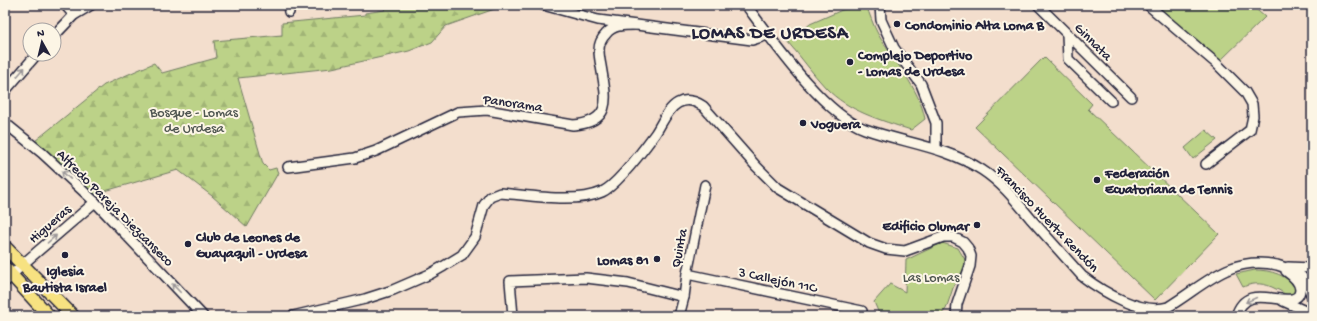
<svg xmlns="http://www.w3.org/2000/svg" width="1317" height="321" font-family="'Gochi Hand',sans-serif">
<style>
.green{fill:#bcd288;stroke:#6f7a62}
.forest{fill:url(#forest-firs);stroke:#6f7a62}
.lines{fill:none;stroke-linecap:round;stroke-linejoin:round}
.minor-casing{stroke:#22223b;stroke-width:12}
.major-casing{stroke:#22223b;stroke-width:15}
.minor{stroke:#fcf5e5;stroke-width:9}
.major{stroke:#f7e281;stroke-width:12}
.oneway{stroke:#9a9698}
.poi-dot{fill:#22223b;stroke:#fcf5e5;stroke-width:1.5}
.labels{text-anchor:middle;stroke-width:4;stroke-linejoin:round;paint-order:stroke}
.poi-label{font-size:14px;font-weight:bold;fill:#22223b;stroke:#fcf5e5;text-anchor:start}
.street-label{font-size:14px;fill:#22223b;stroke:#fcf5e5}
.park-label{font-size:14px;fill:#505752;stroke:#fcf5e5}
.district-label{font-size:18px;font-weight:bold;letter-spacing:1px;fill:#22223b;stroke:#fcf5e5}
</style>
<defs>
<pattern id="forest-firs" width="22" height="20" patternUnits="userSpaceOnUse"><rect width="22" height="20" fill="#bcd288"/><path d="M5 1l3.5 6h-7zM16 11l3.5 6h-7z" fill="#a1b476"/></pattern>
</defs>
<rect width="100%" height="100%" fill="#f3decd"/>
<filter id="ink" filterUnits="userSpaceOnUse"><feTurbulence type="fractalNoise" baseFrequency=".025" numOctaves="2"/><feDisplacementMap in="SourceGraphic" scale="8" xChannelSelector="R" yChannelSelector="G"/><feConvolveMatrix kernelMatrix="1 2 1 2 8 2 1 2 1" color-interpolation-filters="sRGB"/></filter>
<g filter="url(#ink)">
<g class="green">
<path d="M866,5c4,10 7,20 12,29 16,28 41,53 47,85l-14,11c-31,-10 -63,-19 -85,-42 -14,-15 -25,-31 -38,-46l22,-18 32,-14z"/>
<path d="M1150,5h101l14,12 -47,46z"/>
<path d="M1044,57l48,47 -4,5 131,125 -64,66 -180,-173z"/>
<path d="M1206,130l11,10 -24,19 -8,-11z"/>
<path d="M942,243l16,5 9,15 -14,25 -7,21 -6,7h-60l-6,-14 16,-18 15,8 1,-32z"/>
<path d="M1255,270c16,0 32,5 41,18 -1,5 -4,8 -9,7 -3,-1 -7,-5 -11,-6 -11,-6 -22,-7 -33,-2l-7,-13z"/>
</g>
<path class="forest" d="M384,5h122l-60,21 -14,16 -23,9 -77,17 -94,10 25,86 6,6 7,-2 2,5 -31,54 -35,-31 -34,-26 -87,25 -56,-54 69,-56 50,-22 8,10 54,-15 -2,-17 68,-6v-12l83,-8v-2l20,-3z"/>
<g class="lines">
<defs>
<g id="minor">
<path d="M65,5l9,10"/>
<path d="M288,5l1,7"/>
<path d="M543,5l55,15 154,20 16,-5"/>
<path d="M746,5c26,35 78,110 119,124 39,14 82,18 117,41 20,13 34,31 49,49 17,19 34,38 51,57 21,16 59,39 86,31 37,-22 61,-52 109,-42 10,3 20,6 27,14 4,5 5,11 8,17"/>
<path d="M880,5l1,15 13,28 27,36 15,39v26"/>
<path d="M1038,5l93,92"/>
<path d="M1148,5l69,59 28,28 7,12 1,12 -3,14 -44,34"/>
<path d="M1067,34l1,25 43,42"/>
<path d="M54,36l20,-21 17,-10"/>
<path d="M5,91l32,-37"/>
<path d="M5,123l37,30 53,49 108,114"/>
<path d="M288,167l67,-9 21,-7 82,-39 29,-2 86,15c41,-3 33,-28 28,-59 -1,-5 -2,-11 -2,-16 0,-6 3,-12 7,-16 3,-4 9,-7 13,-8 5,-1 11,-1 16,-1"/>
<path d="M1288,267l24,1"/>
<path d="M687,274l175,37"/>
<path d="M5,282l18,-18 72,-62"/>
<path d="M1283,301l29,13"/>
<path d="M293,316l72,-17 28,-9 37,-16 14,-8 18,-11 13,-18 9,-32 6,-8 10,-4c28,2 76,11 102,-1 15,-7 42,-43 53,-58 7,-10 12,-25 23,-31 9,-5 17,-2 25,3l53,60 22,22 91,55 17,6 19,2 38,-14h10l10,5 5,6 3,8 -1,10 -13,38 -1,12"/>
<path d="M513,316l-3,-35 76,-3 42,5 56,14"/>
<path d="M679,316l5,-19 3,-23 18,-89"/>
<path d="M1236,316c10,-31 35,-14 56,-17 4,-1 6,-2 7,-5 4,-9 -6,-18 -13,-23"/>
</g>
<g id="major">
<path d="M5,247l68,69"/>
<path d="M5,268l44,48"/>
</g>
</defs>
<use href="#minor" class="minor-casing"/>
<use href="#major" class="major-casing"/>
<use href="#minor" class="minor"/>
<use href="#major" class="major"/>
</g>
<defs><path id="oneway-shaft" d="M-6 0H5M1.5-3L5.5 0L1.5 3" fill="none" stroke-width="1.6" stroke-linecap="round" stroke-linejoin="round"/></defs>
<g class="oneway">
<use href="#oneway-shaft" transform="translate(21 72) rotate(-49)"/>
<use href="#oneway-shaft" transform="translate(66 175) rotate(-137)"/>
<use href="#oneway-shaft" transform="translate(52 239) rotate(-41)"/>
<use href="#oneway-shaft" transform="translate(176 288) rotate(-134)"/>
<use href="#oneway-shaft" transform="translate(1251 300) rotate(155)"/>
</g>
</g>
<g class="poi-dot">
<circle cx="897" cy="24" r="4"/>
<circle cx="850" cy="62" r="4"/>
<circle cx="803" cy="123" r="4"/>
<circle cx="1097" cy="180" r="4"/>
<circle cx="977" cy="225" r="4"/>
<circle cx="188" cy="244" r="4"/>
<circle cx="65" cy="255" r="4"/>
<circle cx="657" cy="259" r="4"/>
</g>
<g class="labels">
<g class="poi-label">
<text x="905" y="29">Condominio Alta Loma B</text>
<text x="858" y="59">Complejo Deportivo<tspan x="858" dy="16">- Lomas de Urdesa</tspan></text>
<text x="811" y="128">Voguera</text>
<text x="1105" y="177">Federación<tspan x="1105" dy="16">Ecuatoriana de Tennis</tspan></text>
<text x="969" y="230" text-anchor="end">Edificio Olumar</text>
<text x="196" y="241">Club de Leones de<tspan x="196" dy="16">Guayaquil - Urdesa</tspan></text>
<text x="649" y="264" text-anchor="end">Lomas 81</text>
<text x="65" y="275" text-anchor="middle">Iglesia<tspan x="65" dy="16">Bautista Israel</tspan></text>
</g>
<g class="street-label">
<text transform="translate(1094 41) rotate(45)" y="5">Ginnata</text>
<text transform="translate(513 102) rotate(8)" y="5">Panorama</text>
<text transform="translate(116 207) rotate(45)" y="5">Alfredo Pareja Diezcanseco</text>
<text transform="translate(1048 218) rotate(46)" y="5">Francisco Huerta Rendón</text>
<text transform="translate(49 223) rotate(-41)" y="5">Higueras</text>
<text transform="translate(678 248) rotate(-79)" y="5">Quinta</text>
<text transform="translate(778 279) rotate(12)" y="5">3 Callejón 11C</text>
</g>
<g class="park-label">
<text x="194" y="116">Bosque - Lomas<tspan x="194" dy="16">de Urdesa</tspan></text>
<text x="931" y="281">Las Lomas</text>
</g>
<g class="district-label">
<text x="770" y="38">LOMAS DE URDESA</text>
</g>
</g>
<rect width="1317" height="321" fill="none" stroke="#fcf5e5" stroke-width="20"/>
<rect x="10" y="10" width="1297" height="301" fill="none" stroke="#22223b" stroke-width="1.5" filter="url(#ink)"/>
<g transform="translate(42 42) rotate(352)"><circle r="19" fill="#fcf5e5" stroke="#a5a1a1"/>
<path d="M0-3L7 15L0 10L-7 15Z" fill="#22223b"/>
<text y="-6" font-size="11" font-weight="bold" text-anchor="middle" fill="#22223b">N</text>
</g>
</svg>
